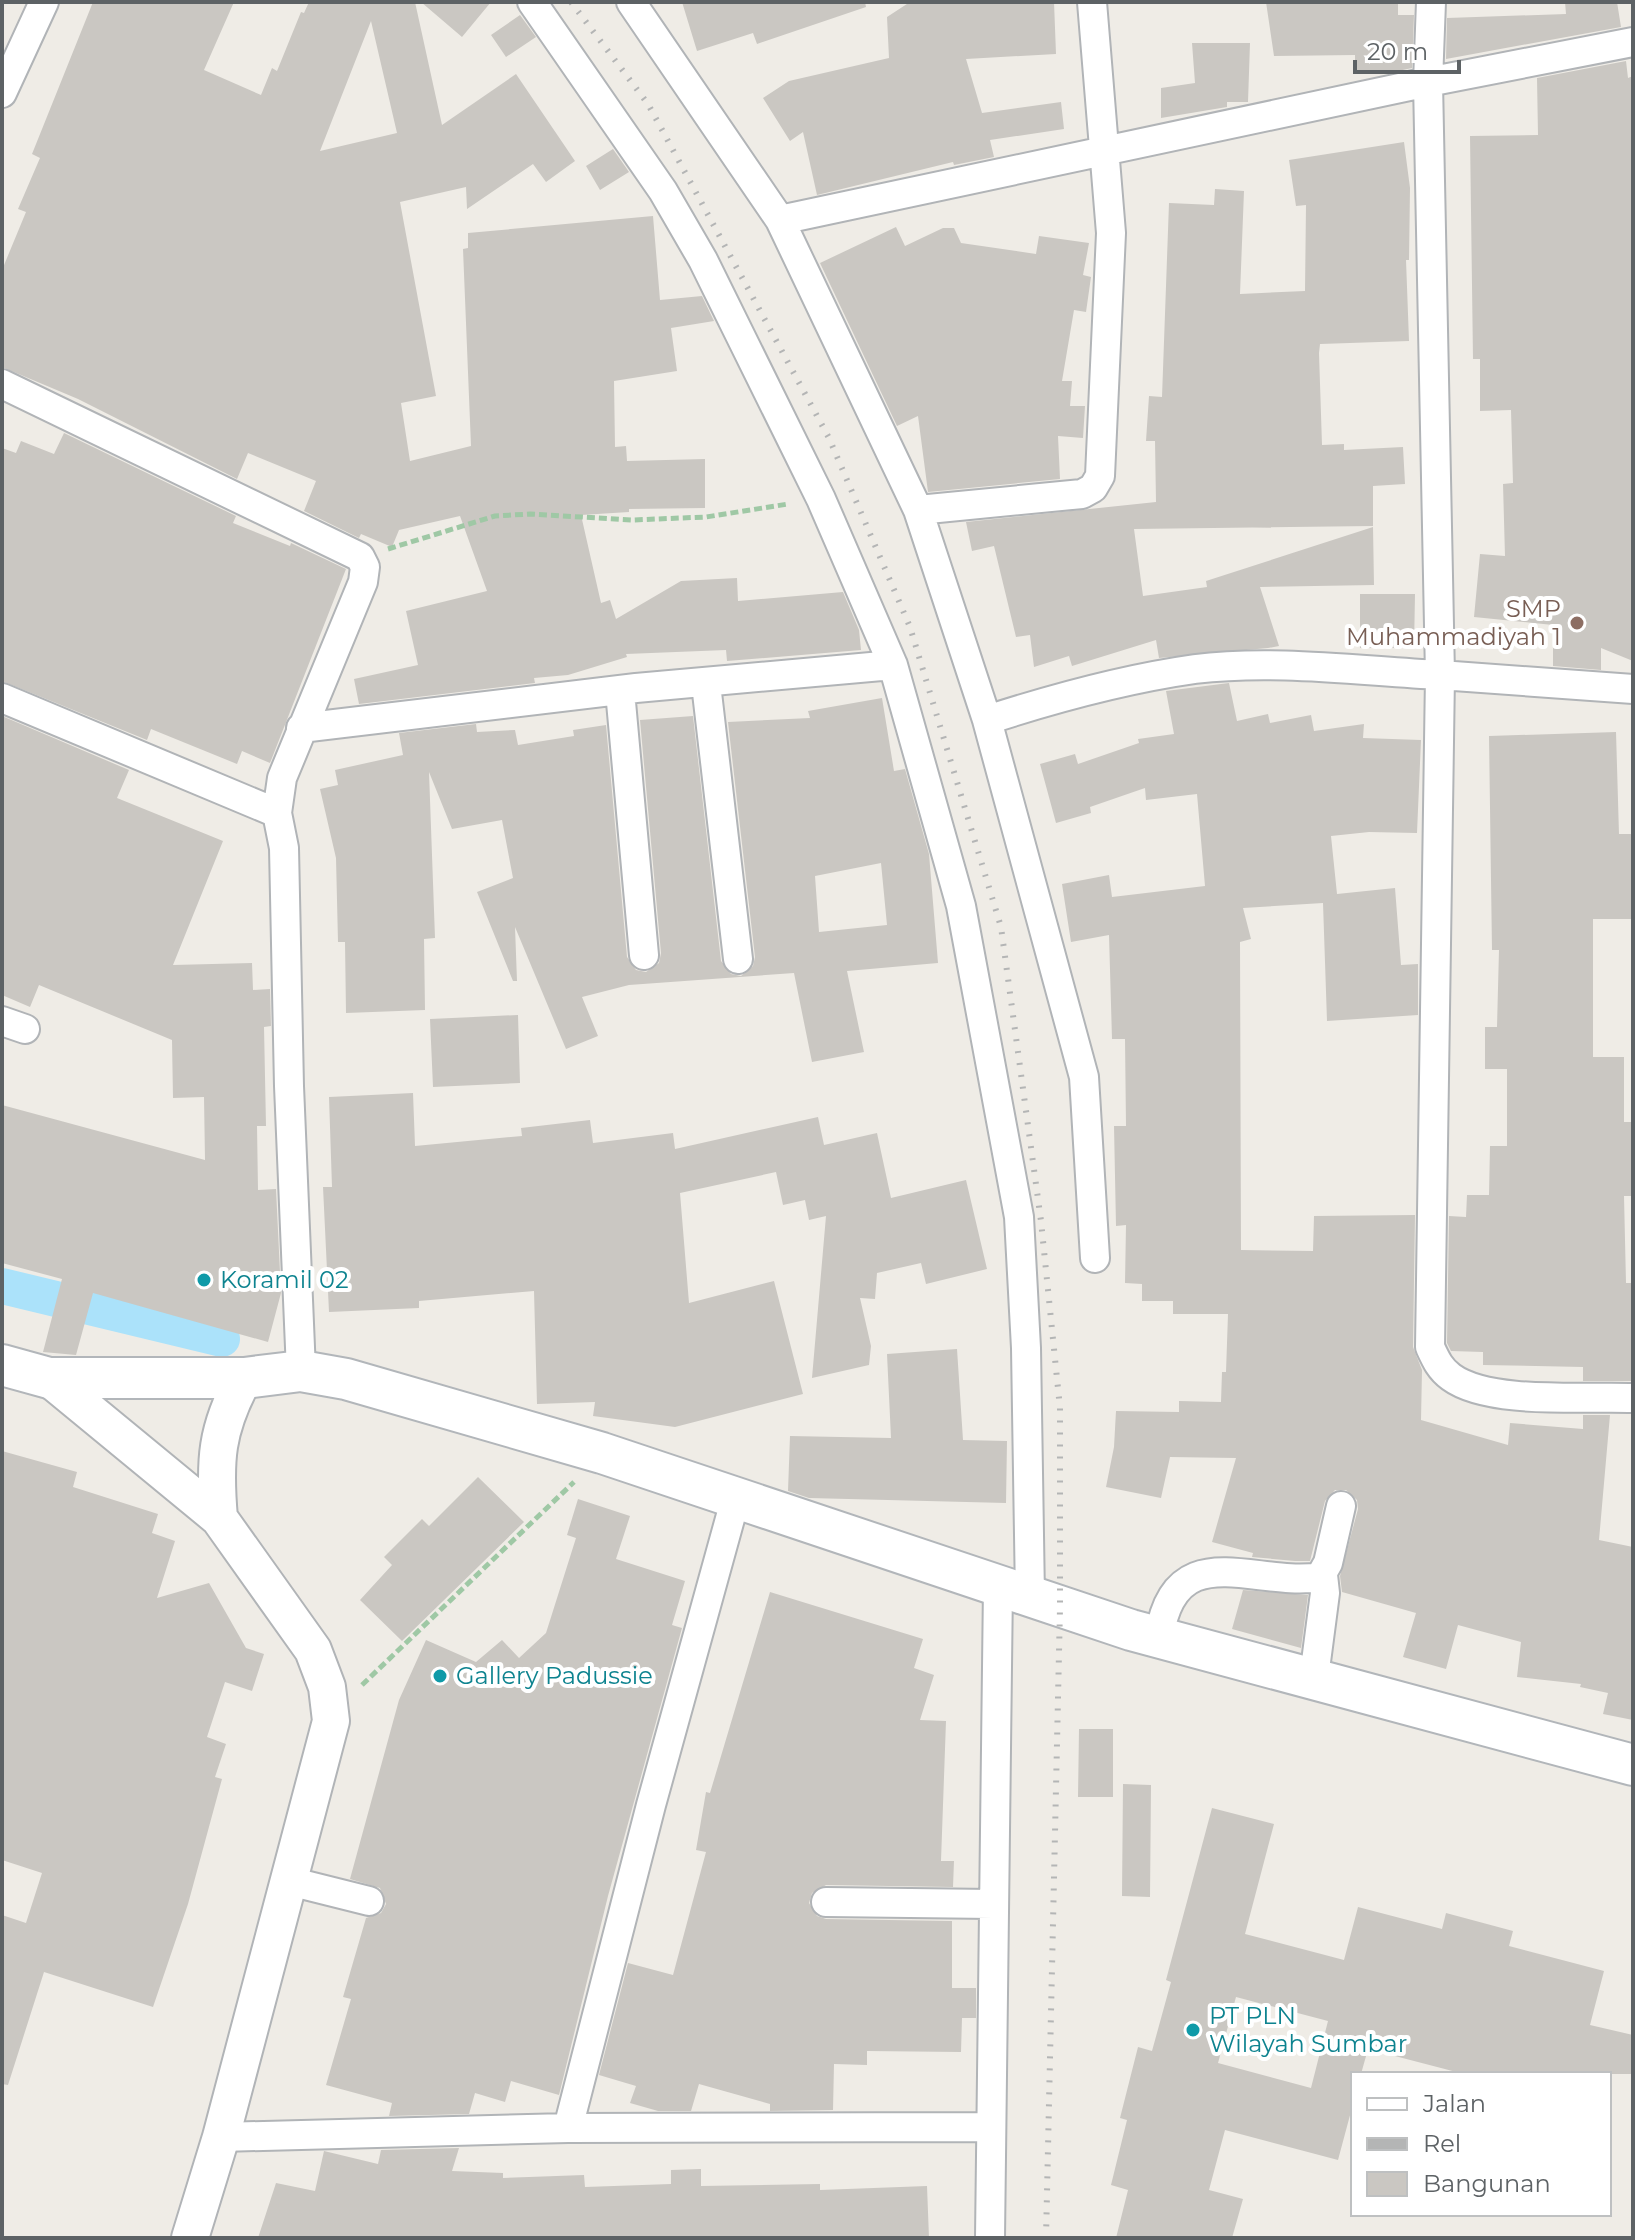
<svg xmlns="http://www.w3.org/2000/svg" width="1635" height="2240" viewBox="0 0 1635 2240" font-family="Montserrat,sans-serif">
<rect width="100%" height="100%" fill="#efece6"/>
<g fill="none" stroke-linecap="round" stroke-linejoin="round">
<!-- canal -->
<path stroke="#abe2fa" stroke-width="36" d="M2 1286 222 1339"/>
</g>
<!-- building -->
<path fill="#cac7c2" fill-rule="evenodd" d="M93 2H234L204 70 261 95 272 68 277 71 301 12 304 13 309 2H415L442 125 516 74 575 161 546 182 533 164 467 209 466 187 400 202 436 396 401 403 410 461 471 446 463 249 468 248V233L653 216 660 300 702 296 714 321 671 328 677 371 614 381 615 447 626 446 627 461 705 459V508L629 509V512L581 515 601 603 610 600 616 619 681 581 737 578 738 601 843 592 859 630 861 650 727 661 726 650 626 654 627 657 568 675 534 678 535 683 359 704 354 679 418 665 406 611 487 591 460 516 399 530 392 547 361 534 359 538 304 511 316 481 248 453 237 479 78 399 2 367V270L26 212 18 209 40 158 32 154ZM371 21 397 133 320 151Z
M421 2H491L462 37Z
M682 2H865L866 7 757 44 753 33 697 51Z
M910 2H1054L1056 54 966 59 982 113 1061 102 1064 129 990 140 994 157 954 165 953 162 817 195 803 132 790 141 763 98 789 81 889 58 887 17Z
M1266 2H1398V15H1414L1412 68 1389 73H1355V55L1274 56Z
M1565 2H1617L1621 27 1446 59 1447 18 1566 14Z
M520 15 536 37 506 57 491 35Z
M1192 43H1250L1248 102H1227V107L1161 118V88L1195 83Z
M1626 61 1628 78 1633 76V661L1601 648V670L1553 666V625L1474 617 1480 554 1505 556 1503 484 1513 483 1511 410 1480 411V359H1473L1470 136 1538 135 1537 78Z
M1404 142 1410 188 1409 260H1406L1409 341 1320 344 1319 353 1322 445 1344 444V450L1403 447 1405 484 1373 486V526L1134 529 1143 596 1207 587 1206 581 1373 527 1374 585 1260 587 1279 646 1268 648 1159 658 1156 640 1072 666 1069 656 1034 667 1030 635 1016 637 994 546 972 551 966 522 1156 502 1155 441H1146L1149 396 1162 397 1169 203 1214 205 1215 189 1244 191 1240 294 1305 291 1306 205 1296 206 1289 160Z
M613 149 629 172 600 190 586 166Z
M896 227 905 246 943 228H954L961 243 1036 254 1039 236 1089 243 1083 275 1091 277 1086 312 1074 310 1062 381H1072L1070 406H1085L1083 438 1058 436 1060 479 928 492 918 416 897 426 820 263Z
M64 433 236 516 233 523 290 546 291 543 346 569 270 763 242 751 237 764 151 729 147 740 2 681V448L16 453 21 441 54 454Z
M1360 594H1415L1414 648H1360Z
M1229 683 1237 721 1268 714 1270 723 1311 715 1314 731 1364 724 1363 738 1421 740 1417 833 1369 832 1331 836 1337 894 1395 888 1401 965 1418 964V1015L1327 1021 1323 903 1243 908 1251 939 1240 942 1241 1250 1313 1251 1314 1216 1415 1215 1413 1347 1422 1370 1421 1420 1508 1445 1510 1423 1583 1429V1415H1610L1599 1540 1633 1547V1720L1603 1714 1608 1693 1580 1687 1581 1684 1517 1677 1521 1642 1458 1625 1446 1669 1403 1657 1416 1613 1342 1592 1340 1576 1358 1509 1357 1500 1346 1490H1335L1325 1501 1310 1561H1295L1252 1557 1253 1553 1212 1542 1236 1458 1170 1457 1161 1498 1106 1487 1114 1447 1116 1411 1179 1412V1401L1221 1402 1222 1372H1226L1228 1314H1173V1301H1142V1284L1125 1283 1126 1225 1116 1226 1114 1126H1126L1125 1039H1112L1109 935 1071 942 1062 884 1109 875 1112 897 1205 886 1197 794 1146 800 1145 788 1090 807 1091 813 1056 823 1040 764 1075 754 1078 764 1139 743 1138 739 1174 734 1166 691Z
M882 698 894 771 905 769 929 854 938 963 847 971 864 1052 812 1062 794 973 629 985 582 997 598 1036 566 1049 515 927 517 981H513L477 892 513 878 502 820 452 829 429 772 435 938 424 939 425 1010 346 1013 345 942H338L336 858 320 789 338 785 335 770 403 755 399 733 476 724 477 732 515 730 518 745 574 736 573 730 606 725 627 957 636 970 646 972 659 963 661 953 640 720 693 716 721 961 731 974 741 976 753 966 755 957 728 722 810 718 808 711ZM881 863 887 925 819 932 815 876Z
M2 716 129 770 117 798 223 841 173 965 252 963 253 990 270 989 271 1026 264 1027 266 1126H257L258 1190 276 1189 281 1293 268 1342 93 1293 76 1355 43 1352 62 1279 2 1263V1105L205 1160 204 1097 173 1098 172 1040 39 985 30 1007 2 995Z
M1616 732 1619 834H1633V919H1593V1057H1624V1122H1631L1633 1157V1196H1624L1626 1283H1633V1381H1583V1367L1483 1365V1352L1451 1351 1447 1343 1449 1216 1466 1217 1467 1195H1489L1490 1146H1507V1069H1485V1027H1497L1499 950H1492L1489 736Z
M518 1015 520 1083 433 1087 430 1019Z
M413 1093 415 1146 522 1136 521 1128 590 1120 593 1143 673 1133 675 1149 818 1117 824 1145 877 1133 891 1198 966 1180 987 1269 926 1284 921 1263 877 1273 875 1299 860 1298 871 1346 869 1365 812 1378 826 1216 809 1220 805 1200 783 1205 776 1172 680 1193 689 1303 774 1281 803 1394 675 1427 593 1416 595 1402 537 1404 534 1291 419 1301V1308L329 1312 323 1187H332L329 1097Z
M957 1349 963 1440 1007 1441 1006 1503 809 1498 788 1491 790 1436 891 1438 887 1354Z
M2 1451 77 1472 73 1487 158 1514 152 1533 175 1541 157 1598 209 1583 246 1648 264 1654 252 1691 225 1682 207 1737 226 1744 215 1777 222 1779 188 1904 153 2007 44 1972 8 2085 2 2084V1915L26 1923 42 1873 2 1860Z
M478 1477 524 1522 402 1641 360 1600 392 1565 384 1557 422 1519 429 1526Z
M578 1499 630 1516 616 1559 685 1581 672 1625 682 1628 608 1896 559 2095 511 2081 505 2102 475 2093 469 2114 389 2116 392 2103 326 2085 351 1999 343 1997 366 1918 381 1913 386 1904 380 1888 350 1879 399 1700 426 1640 476 1662 502 1640 519 1658 546 1633 576 1538 567 1535Z
M1243 1590 1308 1595 1301 1648 1232 1629Z
M770 1592 923 1639 914 1668 934 1675 920 1720 946 1721 941 1861H954L953 1887 826 1885 812 1893 809 1903 817 1916 826 1919 952 1921V1988H976V2018H962L961 2052 867 2051V2065L834 2064 833 2110 770 2111V2104L699 2084 691 2111H658L630 2103 636 2086 599 2075 628 1963 673 1975 706 1852 696 1850 706 1792 710 1793Z
M1079 1729H1113V1797H1078Z
M1123 1784 1151 1785 1150 1897 1122 1896Z
M1212 1808 1274 1824 1245 1934 1344 1960 1358 1907 1442 1929 1446 1913 1513 1931 1509 1946 1604 1971 1590 2025 1633 2035V2074H1464L1368 2049 1361 2074H1353V2104L1338 2160 1225 2130 1209 2190 1243 2199 1232 2238H1116L1128 2190 1111 2185 1127 2120 1120 2118 1138 2047 1152 2051 1171 1982 1166 1980ZM1236 1997 1328 2021 1311 2088 1218 2063Z
M459 2148 452 2171 503 2173V2178L584 2175 585 2187 671 2184V2170L701 2169V2186L820 2184V2190L927 2186 929 2238H258L276 2183 315 2191 324 2151 378 2164 381 2150Z"/>
<g fill="none" stroke-linecap="round" stroke-linejoin="round">
<defs>
<path id="minor" d="M532 2 663 191 703 260 821 499 893 665 961 906 1019 1217 1026 1348 1030 1597
M631 2 780 220 918 510 987 720 1084 1077 1095 1258
M2 93 44 2
M780 220 1428 82 1633 42
M2 384 360 557 365 567 363 582 282 778 277 813 284 848 289 1086 301 1371
M918 510 1082 494 1093 488 1100 476 1111 233 1092 2
M706 684 738 959
M1633 689 1440 675 1430 1347C1436 1360 1440 1369 1451 1377 1489 1405 1586 1396 1633 1398
M620 691 644 955
M2 698 277 813
M987 720C1055 698 1124 679 1195 669 1275 659 1360 671 1440 675L1428 82 1431 2
M301 728 636 688 893 665
M2 1021 25 1029
M1159 1638C1174 1533 1255 1588 1320 1577L1328 1563 1341 1506
M1314 1677 1325 1593 1323 1575
M289 1881 369 1901
M826 1902 993 1904
M568 2128 651 1805 736 1497
M221 2137 568 2128 990 2127
M990 2238 998 1586"/>
<path id="tertiary" d="M49 1378 219 1518 313 1650 327 1687 331 1721 221 2137 190 2238
M219 1518C214 1461 216 1429 244 1378"/>
<path id="secondary" d="M2 1365 49 1378H244L301 1371 346 1379 602 1453 1131 1630 1633 1765"/>
</defs>
<!-- minor casing -->
<use href="#minor" stroke="#b1b4b7" stroke-width="32"/>
<!-- tertiary casing -->
<use href="#tertiary" stroke="#b1b4b7" stroke-width="40"/>
<!-- secondary casing -->
<use href="#secondary" stroke="#b2b6ba" stroke-width="44"/>
<!-- path -->
<path stroke="#9fc8a5" stroke-width="5" stroke-dasharray="8 4" stroke-linecap="butt" d="M388 549 495 516 530 514 632 520 706 517 788 504
M362 1685 574 1482"/>
<!-- minor -->
<use href="#minor" stroke="#fff" stroke-width="28"/>
<!-- tertiary -->
<use href="#tertiary" stroke="#fff" stroke-width="36"/>
<!-- secondary -->
<use href="#secondary" stroke="#fff" stroke-width="40"/>
<!-- rail -->
<path stroke="#b4b5b5" stroke-width="6" stroke-dasharray="2 10" stroke-linecap="butt" d="M571 2 648 104 829 438 910 627 1001 927 1041 1221 1060 1408V1608L1046 2238"/>
</g>
<!-- markers -->
<circle fill="#8d6e63" stroke="#fff" stroke-width="3" cx="1577" cy="623" r="8"/>
<g fill="#0f9aa8" stroke="#fff" stroke-width="3">
<circle cx="204" cy="1280" r="8"/>
<circle cx="440" cy="1676" r="8"/>
<circle cx="1193" cy="2030" r="8"/>
</g>
<g text-anchor="middle" stroke-width="8" stroke-linejoin="round" paint-order="stroke">
<!-- education labels -->
<g font-size="24" fill="#785e54" stroke="#fff" text-anchor="end">
<text x="1561" y="617">SMP<tspan x="1561" dy="28">Muhammadiyah 1</tspan></text>
</g>
<!-- culture labels -->
<g font-size="24" fill="#0d838f" stroke="#fff" text-anchor="start">
<text x="220" y="1288">Koramil 02</text>
<text x="456" y="1684">Gallery Padussie</text>
<text x="1209" y="2024">PT PLN<tspan x="1209" dy="28">Wilayah Sumbar</tspan></text>
</g>
</g>
<!-- border -->
<rect width="1635" height="2240" fill="none" stroke="#5d6265" stroke-width="8"/>
<!-- legend -->
<rect x="1351" y="2072" width="260" height="144" fill="#ffffff" stroke="#bec0c1" stroke-width="2"/>
<rect x="1367" y="2098" width="40" height="12" fill="#ffffff" stroke="#bec0c1" stroke-width="2"/>
<text x="1423" y="2112" font-size="24" fill="#5d6265">Jalan</text>
<rect x="1367" y="2138" width="40" height="12" fill="#b4b5b5" stroke="#bec0c1" stroke-width="2"/>
<text x="1423" y="2152" font-size="24" fill="#5d6265">Rel</text>
<rect x="1367" y="2172" width="40" height="24" fill="#cac7c2" stroke="#bec0c1" stroke-width="2"/>
<text x="1423" y="2192" font-size="24" fill="#5d6265">Bangunan</text>
<!-- scale -->
<path d="M1355 60v12h104v-12" fill="none" stroke="#5d6265" stroke-width="4"/>
<text x="1367" y="60" font-size="24" fill="#5d6265" stroke="#ffffff" stroke-width="6" paint-order="stroke">20 m</text>
</svg>
